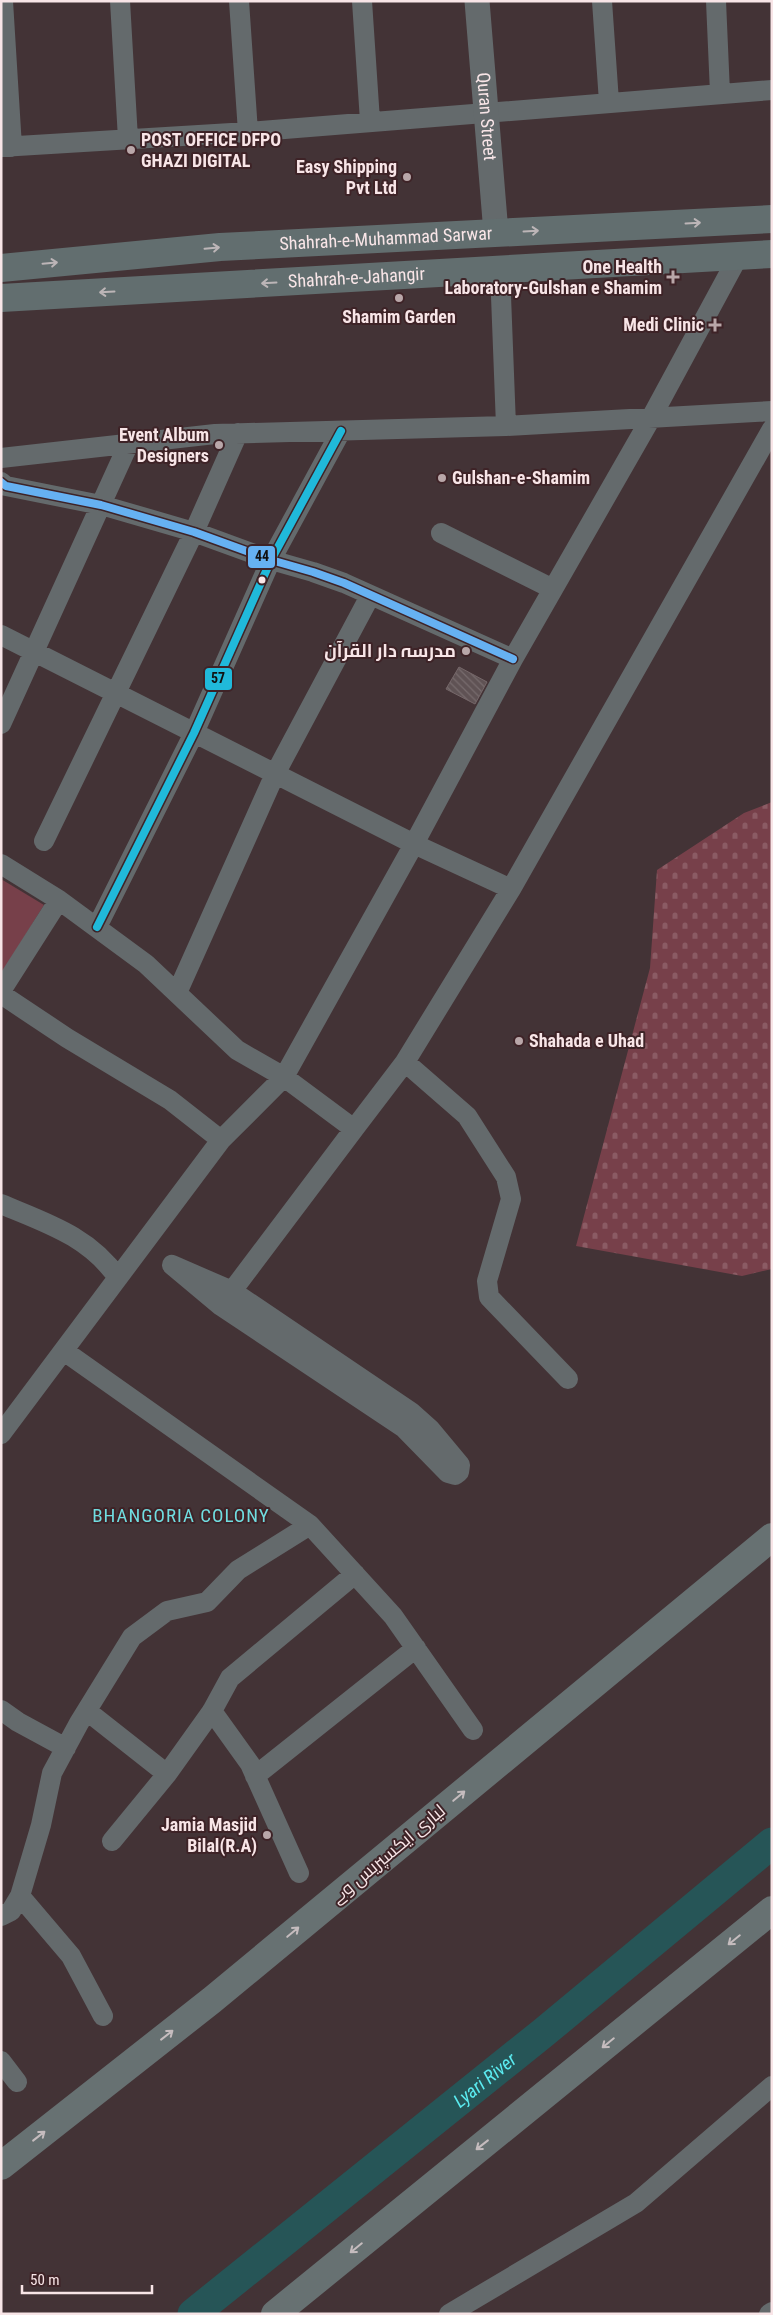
<svg xmlns="http://www.w3.org/2000/svg" width="773" height="2315" viewBox="0 0 773 2315" font-family="'Roboto Condensed',Cairo,sans-serif">
<defs>
<pattern id="cemetery-stones" width="16" height="16" patternUnits="userSpaceOnUse" patternTransform="scale(1.25)"><rect width="16" height="16" fill="#77404a"/><path d="M2 7V4a2 2 0 0 1 4 0v3zM10 15v-3a2 2 0 0 1 4 0v3z" fill="#8b5b64"/></pattern>
<pattern id="building-back-hatch" width="6" height="6" patternUnits="userSpaceOnUse" patternTransform="scale(1.25)"><rect width="6" height="6" fill="#5f5254"/><path d="M-1 5l2 2M0 0l6 6M5-1l2 2" fill="none" stroke="#776b6d"/></pattern>
</defs>
<rect width="100%" height="100%" fill="#433336"/>
<!-- cemetery -->
<path fill="url(#cemetery-stones)" d="M772 802V1269L742 1276 576 1246 650 968 657 870 744 813Z"/>
<!-- park -->
<path fill="#77404a" d="M1 879 44 905 1 974Z"/>
<g fill="none" stroke-linecap="round" stroke-linejoin="round">
<!-- river -->
<path stroke="#265557" stroke-width="31" id="s1" d="M193 2314 543 2033 772 1843"/>
</g>
<!-- building -->
<path fill="url(#building-back-hatch)" stroke="#756769" d="M459 667 487 682 475 704 446 689Z"/>
<g fill="none" stroke-linecap="round" stroke-linejoin="round">
<!-- minor -->
<path stroke="#646a6c" stroke-width="20" d="M3 1 12 147
M120 1 128 139
M239 1 248 132
M362 1 370 121
M602 1 609 102
M716 1 720 93
M1 147 248 132 772 90
M500 270 506 426
M1 458 215 434 506 426 772 411
M1 482 6 486 101 505 194 532 271 560 313 572 344 583 513 659
M441 533 553 589
M1 635 414 844 511 889
M1 724 129 443
M44 841 194 532 238 433
M1 864 59 900 146 964 237 1050 284 1077 354 1129 405 1062 511 889 772 429
M97 927 194 733 271 560 341 431
M1 991 59 900
M177 993 275 774 370 596
M1 994 67 1038 170 1100 221 1140
M405 1062 467 1116 506 1177 511 1199 487 1281 489 1297 568 1379
M1 1204C46 1223 89 1236 118 1278
M172 1265 232 1291 411 1412 430 1429 460 1465 459 1472 455 1475 448 1473 404 1428 221 1306Z
M232 1291 354 1129
M64 1351 310 1525 393 1616 473 1730
M1 1434 221 1140 284 1077 414 844 513 659 651 418 738 257
M1 1710 18 1722 66 1748
M87 1711 167 1774
M212 1711 250 1764 299 1873
M255 1776 416 1648
M112 1841 167 1774 212 1711 230 1678 355 1574
M20 1896 71 1956 103 2016
M1 1916 11 1911 20 1896 41 1825 52 1773 79 1723 132 1637 167 1611 207 1602 238 1570 310 1525
M1 2061 17 2082
M449 2314 636 2203 772 2086
M769 2314 772 2312"/>
<!-- tertiary -->
<path stroke="#646a6c" stroke-width="25" id="s2" d="M477 1 496 233"/>
<!-- secondary -->
<g stroke="#626e6f" stroke-width="28">
<path id="s3" d="M1 268 220 247 772 219"/>
<path id="s4" d="M1 298 772 254"/>
</g>
<!-- motorway -->
<path stroke="#677172" stroke-width="28" d="M1 2166 212 2000 772 1537
M275 2314 772 1910"/>
<defs>
<path id="bus-1" d="M1 482 6 486 101 505 194 532 271 560 313 572 344 583 513 659"/>
<path id="bus-2" d="M97 927 194 733 271 560 341 431"/>
</defs>
<!-- bus-1 casing -->
<use href="#bus-1" stroke="#3e2327" stroke-width="11"/>
<!-- bus-2 casing -->
<use href="#bus-2" stroke="#3e2327" stroke-width="11"/>
<!-- bus-1 -->
<use href="#bus-1" stroke="#66b1f2" stroke-width="8"/>
<!-- bus-2 -->
<use href="#bus-2" stroke="#20b9da" stroke-width="8"/>
</g>
<!-- one-way arrows -->
<defs><path id="oneway-shaft" d="M-6 0H5M1.5-3L5.5 0L1.5 3" fill="none" stroke-width="1.6" stroke-linecap="round" stroke-linejoin="round" transform="scale(1.25)"/></defs>
<g stroke="#bcb5b7">
<use href="#oneway-shaft" transform="translate(693 223) rotate(-3)"/>
<use href="#oneway-shaft" transform="translate(531 231) rotate(-3)"/>
<use href="#oneway-shaft" transform="translate(212 248) rotate(-5)"/>
<use href="#oneway-shaft" transform="translate(50 263) rotate(-5)"/>
<use href="#oneway-shaft" transform="translate(269 283) rotate(177)"/>
<use href="#oneway-shaft" transform="translate(107 292) rotate(177)"/>
</g>
<g stroke="#c5bcbe">
<use href="#oneway-shaft" transform="translate(459 1796) rotate(-40)"/>
<use href="#oneway-shaft" transform="translate(293 1932) rotate(-40)"/>
<use href="#oneway-shaft" transform="translate(734 1940) rotate(141)"/>
<use href="#oneway-shaft" transform="translate(167 2035) rotate(-38)"/>
<use href="#oneway-shaft" transform="translate(608 2043) rotate(141)"/>
<use href="#oneway-shaft" transform="translate(39 2136) rotate(-38)"/>
<use href="#oneway-shaft" transform="translate(482 2145) rotate(142)"/>
<use href="#oneway-shaft" transform="translate(356 2248) rotate(141)"/>
</g>
<!-- markers -->
<g fill="#b9a7a9" stroke="#3e2327" stroke-width="2">
<circle cx="131" cy="150" r="5"/>
<circle cx="407" cy="177" r="5"/>
<path d="M670.5 269.5h5v5h5v5h-5v5h-5v-5h-5v-5h5z"/>
<circle cx="399" cy="298" r="5"/>
<path d="M712.5 317.5h5v5h5v5h-5v5h-5v-5h-5v-5h5z"/>
<circle cx="219" cy="445" r="5"/>
<circle cx="442" cy="478" r="5"/>
<circle cx="466" cy="651" r="5"/>
<circle cx="519" cy="1041" r="5"/>
<circle cx="267" cy="1835" r="5"/>
</g>
<circle fill="#f8e5e7" stroke="#3e2327" stroke-width="2" cx="262" cy="580" r="4.5"/>
<g text-anchor="middle" stroke-width="4" stroke-linejoin="round" paint-order="stroke">
<!-- street labels -->
<g font-size="18" fill="#f8e5e7" stroke="#3e2327">
<text dy="6" stroke="none"><textPath href="#s2" startOffset="116">Quran Street</textPath></text>
<text dy="6" stroke="none"><textPath href="#s3" startOffset="386">Shahrah-e-Muhammad Sarwar</textPath></text>
<text dy="6" stroke="none"><textPath href="#s4" startOffset="356">Shahrah-e-Jahangir</textPath></text>
<text transform="translate(388 1854) rotate(-40)" y="6">لیاری ایکسپریس وے</text>
</g>
<!-- poi labels -->
<g font-size="18" font-weight="bold" fill="#f8e5e7" stroke="#3e2327" text-anchor="end">
<text x="141" y="146" text-anchor="start">POST OFFICE DFPO<tspan x="141" dy="21">GHAZI DIGITAL</tspan></text>
<text x="397" y="173">Easy Shipping<tspan x="397" dy="21">Pvt Ltd</tspan></text>
<text x="662" y="273">One Health<tspan x="662" dy="21">Laboratory-Gulshan e Shamim</tspan></text>
<text x="399" y="323" text-anchor="middle">Shamim Garden</text>
<text x="704" y="331">Medi Clinic</text>
<text x="209" y="441">Event Album<tspan x="209" dy="21">Designers</tspan></text>
<text x="452" y="484" text-anchor="start">Gulshan-e-Shamim</text>
<text x="456" y="657">مدرسہ دار القرآن</text>
<text x="529" y="1047" text-anchor="start">Shahada e Uhad</text>
<text x="257" y="1831">Jamia Masjid<tspan x="257" dy="21">Bilal(R.A)</tspan></text>
</g>
<!-- neighbourhood labels -->
<g font-size="19" letter-spacing="1" fill="#70dde0" stroke="#3e2327">
<text x="181" y="1522">BHANGORIA COLONY</text>
</g>
<!-- water labels -->
<g font-size="19" font-style="italic" fill="#5bebf0" stroke="#3e2327">
<text dy="7" stroke="none"><textPath href="#s1" startOffset="374">Lyari River</textPath></text>
</g>
</g>
<g stroke="#3e2327" stroke-width="2">
<rect x="247" y="545" width="29" height="24" rx="5" fill="#66b1f2"/>
<rect x="204" y="667" width="29" height="24" rx="5" fill="#20b9da"/>
</g>
<g font-size="14" text-anchor="middle" font-weight="bold" fill="#111">
<text x="262" y="561">44</text>
<text x="218" y="683">57</text>
</g>
<!-- border -->
<rect width="773" height="2315" fill="none" stroke="#f8e5e7" stroke-width="5"/>
<!-- scale -->
<path d="M22 2285v8h130v-8" fill="none" stroke="#f8e5e7" stroke-width="2.5"/>
<text x="30" y="2285" font-size="15" fill="#f8e5e7" stroke="#3e2327" stroke-width="4" paint-order="stroke">50 m</text>
</svg>
